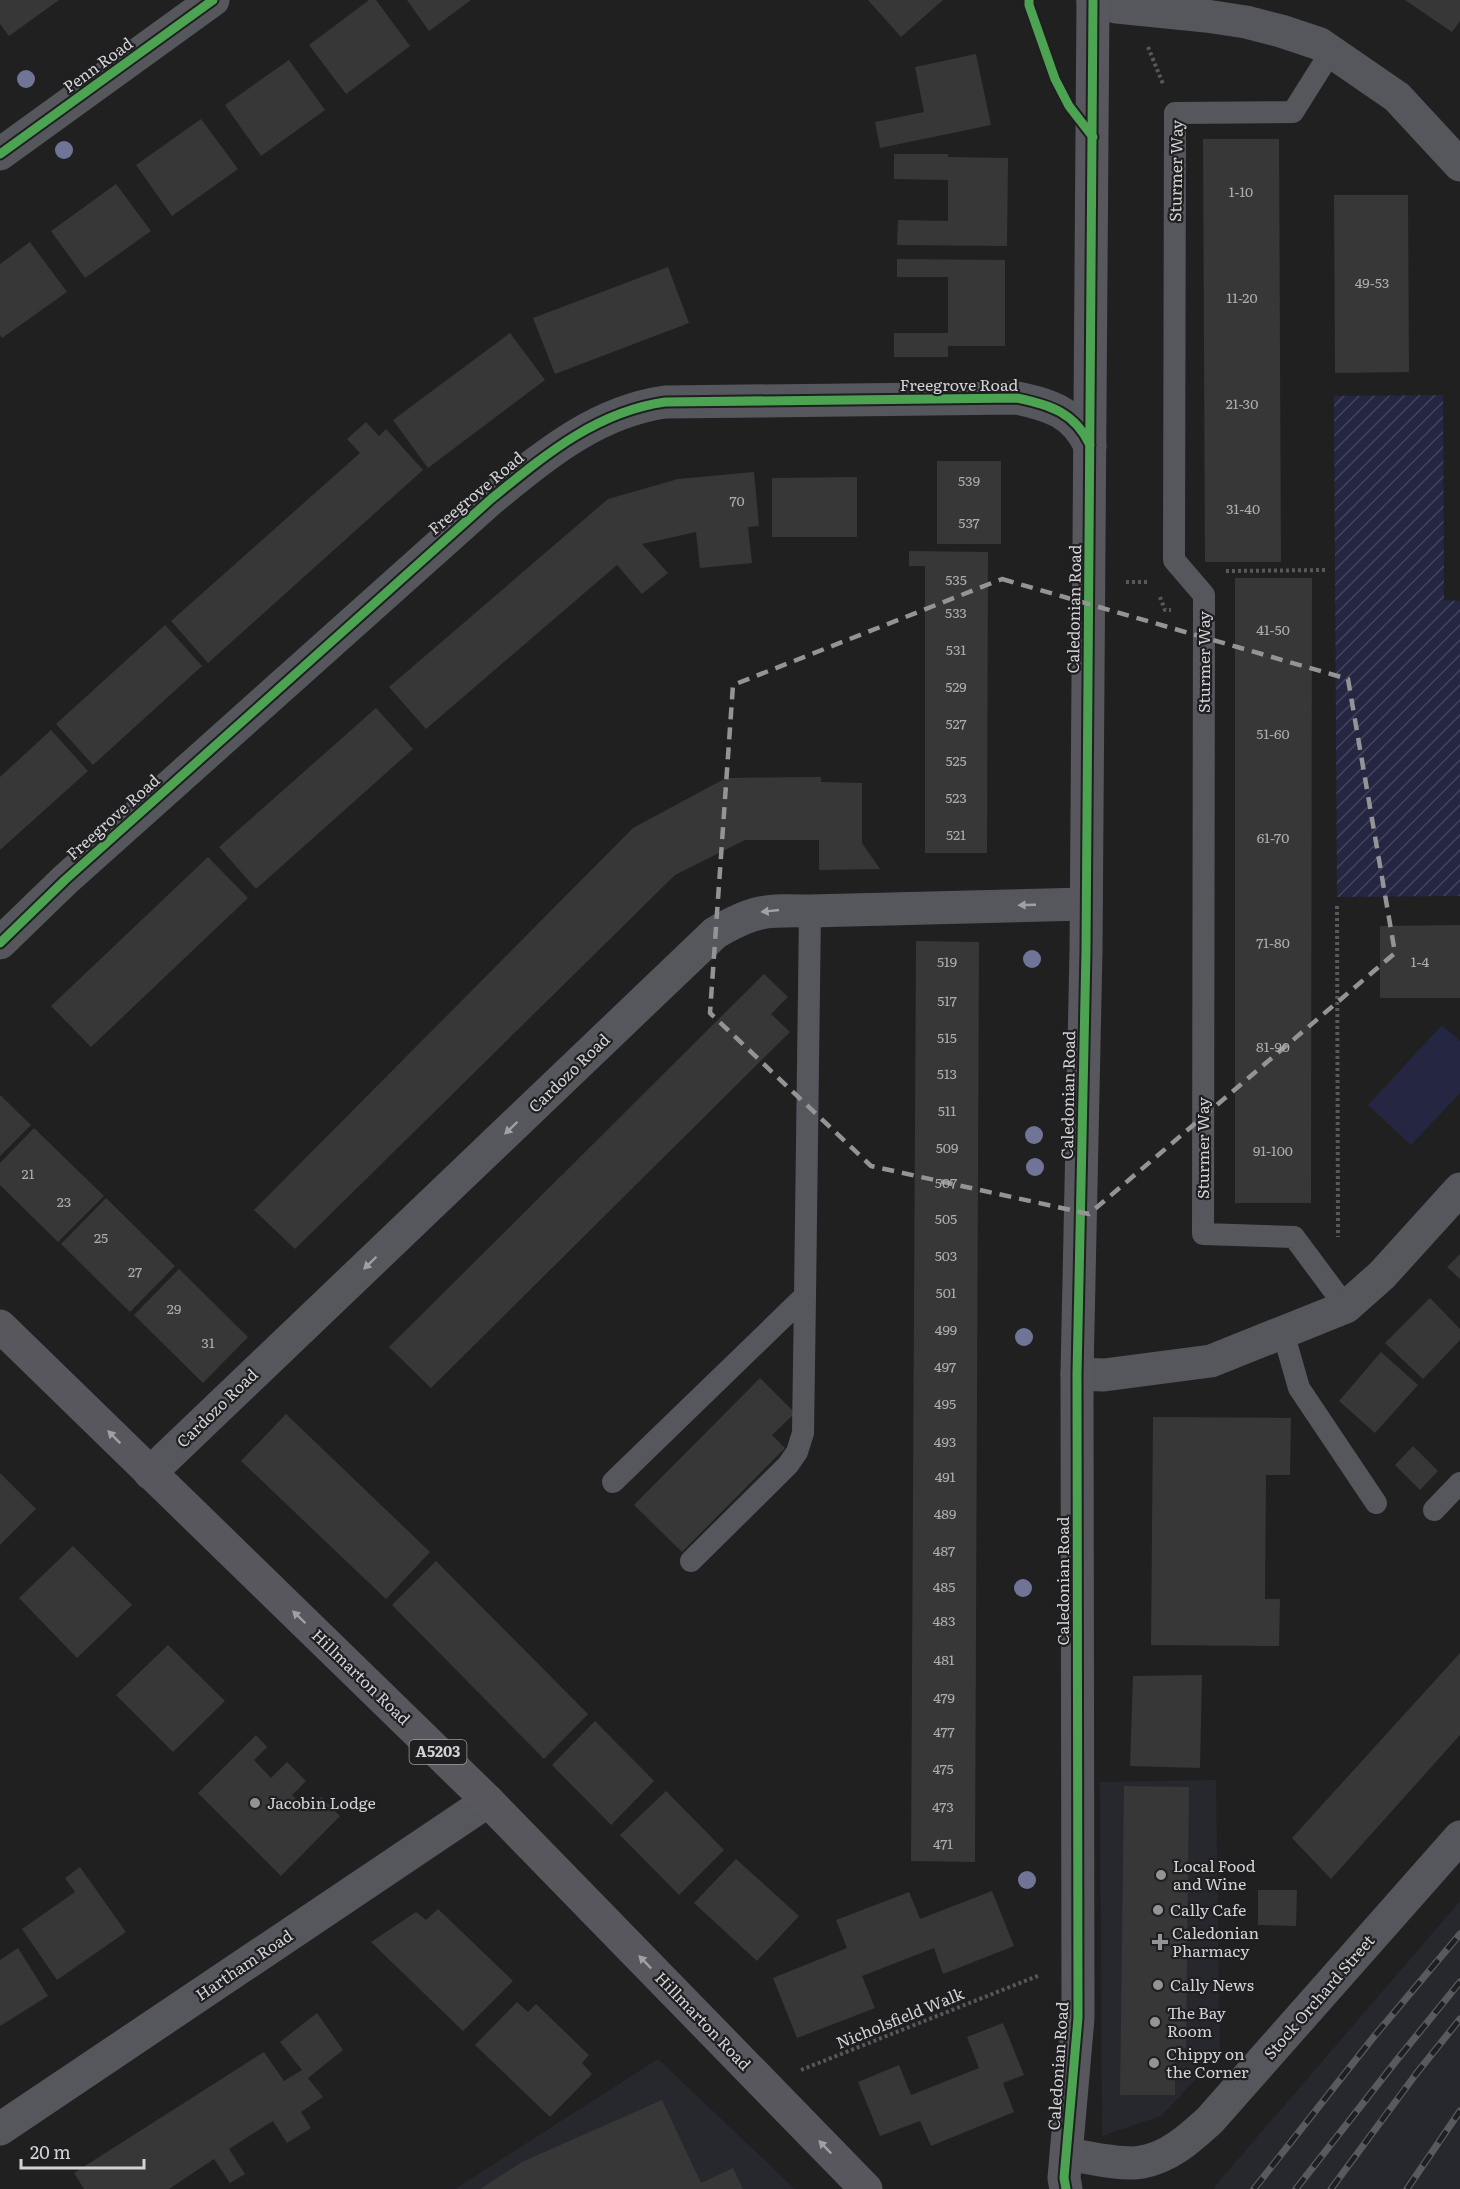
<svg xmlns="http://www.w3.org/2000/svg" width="1460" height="2189" viewBox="0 0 1460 2189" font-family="Literata,serif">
<defs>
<pattern id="garden-furrows" width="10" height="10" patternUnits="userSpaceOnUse" patternTransform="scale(1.5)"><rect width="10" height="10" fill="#242642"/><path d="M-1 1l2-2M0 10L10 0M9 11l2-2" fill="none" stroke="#43455c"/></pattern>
</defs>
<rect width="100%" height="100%" fill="#202021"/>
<!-- built -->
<path fill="#27282e" d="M1216 1780 1220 2054 1161 2116 1102 2136 1100 1782Z
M1460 1901V2189H1213L1222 2178Z
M658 2059 795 2189H455Z"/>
<!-- garden -->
<path fill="url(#garden-furrows)" d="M1443 395 1444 600 1460 601V896L1337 897 1334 396Z"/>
<!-- pitch -->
<path fill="#242642" d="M1442 1025 1460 1041V1093L1411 1145 1368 1105Z"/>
<!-- building -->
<path fill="#373738" d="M0 0H59L9 36 0 24Z
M369 0H376L410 46 346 94 309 45Z
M407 0H471L429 31Z
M868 0H943L901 37Z
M1405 0H1460V21L1452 32Z
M976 54 991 125 880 148 875 122 924 112 915 67Z
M289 60 325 110 261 156 225 105Z
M201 119 238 169 172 216 136 165Z
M1203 139H1279L1281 562H1205Z
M894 154H948V157L1008 158 1007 246 897 245 898 220 948 221V180L894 179Z
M116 184 151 231 85 278 51 231Z
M1334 195H1408L1409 372 1335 373Z
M30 242 67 292 2 338 0 335V264Z
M897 259 1005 260V346H948V357H894V333H948V277H897Z
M668 267 689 323 555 374 533 318Z
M510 333 545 380 428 468 393 420Z
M366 422 379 436 386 429 423 470 208 663 171 621 360 453 347 439Z
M937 461H1001V544H937Z
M754 472 759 526 748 527 752 563 700 568 696 532 642 544 668 573 642 594 617 565 426 729 389 687 608 499 678 479Z
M857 477V537H772V478Z
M909 551 988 552 987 853H925V566H909Z
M1235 578H1312L1311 1203H1235Z
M165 625 202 666 93 765 56 724Z
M376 708 413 749 256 889 219 847Z
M51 730 88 771 0 850V777Z
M821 777V782L862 783V843L880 869 819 870V840H745L675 875 295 1249 254 1210 633 828 726 778Z
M208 857 248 898 91 1047 51 1006Z
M1460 925V998H1380V926Z
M916 941 979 942 975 1862 911 1861Z
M764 974 788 997 771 1014 790 1032 431 1388 389 1347Z
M0 1095 31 1125 0 1156Z
M34 1128 104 1196 58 1242 0 1185V1163Z
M106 1198 175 1266 130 1312 61 1244Z
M1460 1254V1279L1447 1267Z
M179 1269 248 1337 203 1383 134 1315Z
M1430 1298 1460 1329V1340L1423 1379 1385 1343Z
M1381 1352 1418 1385 1375 1433 1339 1401Z
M760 1378 795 1413 772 1435 785 1448 682 1552 634 1505Z
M286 1414 430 1552 386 1599 241 1461Z
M1153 1417 1291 1418 1290 1475H1266L1265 1599H1280L1279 1646 1151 1645Z
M1413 1446 1438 1471 1420 1490 1395 1465Z
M0 1473 36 1509 0 1545Z
M73 1546 132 1605 77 1658 19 1598Z
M436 1561 588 1714 544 1759 392 1605Z
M168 1645 225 1701 173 1752 116 1695Z
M1460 1653V1735L1331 1879 1292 1838Z
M1202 1675 1200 1768 1130 1766 1133 1676Z
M595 1721 654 1781 611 1825 552 1765Z
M256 1735 267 1747 254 1760 271 1778 287 1762 306 1781 292 1795 308 1810 321 1797 340 1816 281 1876 198 1793Z
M1124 1786 1189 1787 1186 2048H1175V2095H1120Z
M666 1791 724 1850 679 1895 620 1835Z
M736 1859 799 1916 757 1961 694 1903Z
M80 1867 126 1932 57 1980 22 1929 75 1892 65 1878Z
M1258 1890H1297L1296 1926 1258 1925Z
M992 1891 1014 1946 943 1974 934 1948 862 1976 875 2008 797 2038 773 1978 847 1948 836 1920 909 1892 920 1919Z
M438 1909 513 1981 463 2031 371 1942 416 1912 426 1920Z
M18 1948 48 1996 0 2026V1960Z
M517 2002 528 2012 536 2004 589 2055 582 2063 592 2074 550 2117 475 2045Z
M317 2013 343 2050 308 2078 323 2097 301 2112 311 2128 287 2143 273 2121 229 2149 245 2174 230 2183 214 2159 169 2189H84L74 2173 264 2052 284 2081 302 2070 280 2042Z
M1003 2023 1024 2075 1003 2083 1014 2112 931 2146 920 2121 880 2136 858 2082 899 2065 911 2095 979 2068 967 2037Z
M662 2100 701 2183 733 2168 743 2189H480L522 2162Z"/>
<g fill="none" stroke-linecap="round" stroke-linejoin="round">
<!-- path -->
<path stroke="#57585c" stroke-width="4" stroke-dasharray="3 3" stroke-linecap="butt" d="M1148 47 1163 84
M1226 571 1327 570
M1126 582H1149
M1160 597 1165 610H1171
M1337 906 1338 1237
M801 2070 1040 1975"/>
<!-- lane -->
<path stroke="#56575d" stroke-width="22" d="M1332 50 1293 112 1175 113 1174 560 1204 595 1203 1234 1294 1237 1346 1307
M1283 1332 1299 1388 1376 1503
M613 1482 805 1296 810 911
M1434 1510 1460 1483
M691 1561 788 1465 797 1452 803 1433 805 1296"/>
<!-- street -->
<path stroke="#56575d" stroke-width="33" d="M1093 2 1117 7 1206 16 1246 22 1281 31 1320 44 1397 97 1460 165
M0 154 213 0
M0 943 65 880 491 499C544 456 595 412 665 402L1017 398C1051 405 1075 413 1090 446
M1077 1374 1104 1375 1211 1361 1346 1307 1382 1275 1460 1189
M150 1473 715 933C754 910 765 910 810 911L1086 904
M0 2129 488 1801
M1067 2154C1088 2157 1122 2166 1142 2162 1170 2157 1190 2138 1210 2120L1460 1837"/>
<!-- primary -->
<path stroke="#57575d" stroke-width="33" d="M0 1326 488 1801 866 2189
M1066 2189 1064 2178 1078 2018 1077 1374 1086 951 1093 0"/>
<defs>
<path id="rail" d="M1254 2189 1372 2039 1460 1934
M1296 2189 1396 2061 1460 1982
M1331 2189 1416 2074 1460 2019
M1407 2189 1460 2111"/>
</defs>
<!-- rail casing -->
<use href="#rail" stroke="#595a5d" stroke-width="7"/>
<!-- rail -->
<use href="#rail" stroke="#1f1f22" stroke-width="4.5" stroke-dasharray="14" stroke-linecap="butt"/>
<defs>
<path id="cycleway" d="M1029 0V5L1055 79 1069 106 1093 137
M0 154 213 0
M0 943 65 880 491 499C544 456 595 412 665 402L1017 398C1051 405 1075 413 1090 445
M1066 2189 1064 2178 1078 2018 1077 1374 1086 951 1093 0"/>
</defs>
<!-- cycleway casing -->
<use href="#cycleway" stroke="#1f1f22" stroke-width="13"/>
<!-- cycleway -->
<use href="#cycleway" stroke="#4ca352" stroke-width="9"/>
</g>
<!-- trees -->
<g fill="#707597">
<circle cx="26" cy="79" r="9"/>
<circle cx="64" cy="150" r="9"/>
<circle cx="1032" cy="959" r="9"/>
<circle cx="1034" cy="1135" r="9"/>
<circle cx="1035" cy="1167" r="9"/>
<circle cx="1024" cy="1337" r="9"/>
<circle cx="1023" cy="1588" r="9"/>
<circle cx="1027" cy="1880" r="9"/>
</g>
<!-- one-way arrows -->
<defs><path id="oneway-solid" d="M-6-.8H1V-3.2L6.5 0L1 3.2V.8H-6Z" transform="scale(1.5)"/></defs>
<g fill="#a1a1a5">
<use href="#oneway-solid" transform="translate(1027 905) rotate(178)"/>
<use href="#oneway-solid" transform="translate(770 911) rotate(174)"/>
<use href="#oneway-solid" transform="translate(511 1128) rotate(136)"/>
<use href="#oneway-solid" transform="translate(370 1263) rotate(136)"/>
<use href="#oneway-solid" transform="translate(114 1437) rotate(-135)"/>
<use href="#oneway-solid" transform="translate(299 1617) rotate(-136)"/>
<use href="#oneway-solid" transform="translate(645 1962) rotate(-134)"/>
<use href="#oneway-solid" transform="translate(825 2147) rotate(-134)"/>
</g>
<!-- marked area -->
<path fill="none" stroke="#949496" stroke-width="4.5" stroke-dasharray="12 8" stroke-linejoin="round" d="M1002 579 1348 679 1395 953 1089 1214 871 1166 710 1013 733 685Z"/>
<!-- markers -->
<g fill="#949496" stroke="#1f1f22" stroke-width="2">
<circle cx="255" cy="1803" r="6"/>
<circle cx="1161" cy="1875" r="6"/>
<circle cx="1158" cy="1910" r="6"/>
<path d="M1157 1933h6v6h6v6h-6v6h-6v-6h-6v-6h6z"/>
<circle cx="1158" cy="1985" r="6"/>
<circle cx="1155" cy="2022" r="6"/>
<circle cx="1154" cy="2063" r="6"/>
</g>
<g text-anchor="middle" stroke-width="4.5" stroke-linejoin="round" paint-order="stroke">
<!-- number labels -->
<g font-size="14" fill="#acacae">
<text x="1241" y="197">1-10</text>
<text x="1372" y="288">49-53</text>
<text x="1242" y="303">11-20</text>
<text x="1242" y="409">21-30</text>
<text x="969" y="486">539</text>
<text x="737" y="506">70</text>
<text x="1243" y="514">31-40</text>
<text x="969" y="528">537</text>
<text x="956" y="585">535</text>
<text x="956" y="618">533</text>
<text x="1273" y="635">41-50</text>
<text x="956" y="655">531</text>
<text x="956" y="692">529</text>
<text x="956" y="729">527</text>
<text x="1273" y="739">51-60</text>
<text x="956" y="766">525</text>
<text x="956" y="803">523</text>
<text x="956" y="840">521</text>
<text x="1273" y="843">61-70</text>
<text x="1273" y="948">71-80</text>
<text x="947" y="967">519</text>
<text x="1420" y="967">1-4</text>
<text x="947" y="1006">517</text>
<text x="947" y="1043">515</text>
<text x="1273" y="1052">81-90</text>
<text x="947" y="1079">513</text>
<text x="947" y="1116">511</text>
<text x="947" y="1153">509</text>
<text x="1273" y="1156">91-100</text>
<text x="28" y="1179">21</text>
<text x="946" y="1188">507</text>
<text x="64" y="1207">23</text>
<text x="946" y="1224">505</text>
<text x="101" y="1243">25</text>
<text x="946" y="1261">503</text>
<text x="135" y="1277">27</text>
<text x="946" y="1298">501</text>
<text x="174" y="1314">29</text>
<text x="946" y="1335">499</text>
<text x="208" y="1348">31</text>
<text x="945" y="1372">497</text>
<text x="945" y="1409">495</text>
<text x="945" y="1447">493</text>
<text x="945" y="1482">491</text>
<text x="945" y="1519">489</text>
<text x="944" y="1556">487</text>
<text x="944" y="1592">485</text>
<text x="944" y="1626">483</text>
<text x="944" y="1665">481</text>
<text x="944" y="1703">479</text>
<text x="944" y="1737">477</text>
<text x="943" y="1774">475</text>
<text x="943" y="1812">473</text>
<text x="943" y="1849">471</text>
</g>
<!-- shield labels -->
<rect fill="#1f1f22" stroke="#9d9d9f" stroke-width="1.5" x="409.5" y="1740" width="57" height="24" rx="4.5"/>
<g font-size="15" font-weight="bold" fill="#d3d3d5">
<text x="438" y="1757">A5203</text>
</g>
<!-- street labels -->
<g font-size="16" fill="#d3d3d5" stroke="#1f1f22">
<text transform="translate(98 65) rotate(-36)" y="6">Penn Road</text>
<text transform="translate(1176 171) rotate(-89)" y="6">Sturmer Way</text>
<text x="959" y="391">Freegrove Road</text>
<text transform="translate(476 493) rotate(-40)" y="6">Freegrove Road</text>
<text transform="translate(1074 609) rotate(-89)" y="6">Caledonian Road</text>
<text transform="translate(1204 662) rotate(-90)" y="6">Sturmer Way</text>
<text transform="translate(113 817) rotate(-42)" y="6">Freegrove Road</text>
<text transform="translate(569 1073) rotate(-44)" y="6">Cardozo Road</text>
<text transform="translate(1068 1095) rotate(-89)" y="6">Caledonian Road</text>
<text transform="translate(1203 1148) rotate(-90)" y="6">Sturmer Way</text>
<text transform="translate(217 1408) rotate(-44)" y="6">Cardozo Road</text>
<text transform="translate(1063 1581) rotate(-90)" y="6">Caledonian Road</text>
<text transform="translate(361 1677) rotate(44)" y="6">Hillmarton Road</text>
<text transform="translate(244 1965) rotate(-34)" y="6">Hartham Road</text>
<text transform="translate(1319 1997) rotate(-49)" y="6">Stock Orchard Street</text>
<text transform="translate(900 2018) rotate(-22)" y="6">Nicholsfield Walk</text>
<text transform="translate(703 2021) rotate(46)" y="6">Hillmarton Road</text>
<text transform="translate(1058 2066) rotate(-86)" y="6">Caledonian Road</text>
</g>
<!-- poi labels -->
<g font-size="16" fill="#d3d3d5" stroke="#1f1f22" text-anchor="start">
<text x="267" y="1809">Jacobin Lodge</text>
<text x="1173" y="1872">Local Food<tspan x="1173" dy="18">and Wine</tspan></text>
<text x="1170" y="1916">Cally Cafe</text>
<text x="1172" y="1939">Caledonian<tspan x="1172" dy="18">Pharmacy</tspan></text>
<text x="1170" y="1991">Cally News</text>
<text x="1167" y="2019">The Bay<tspan x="1167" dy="18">Room</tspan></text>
<text x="1166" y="2060">Chippy on<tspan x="1166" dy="18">the Corner</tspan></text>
</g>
</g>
<!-- scale -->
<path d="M21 2159v9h123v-9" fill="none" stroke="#d3d3d5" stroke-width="3"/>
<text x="30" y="2159" font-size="18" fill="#d3d3d5" stroke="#1f1f22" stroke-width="4.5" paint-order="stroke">20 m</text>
</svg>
